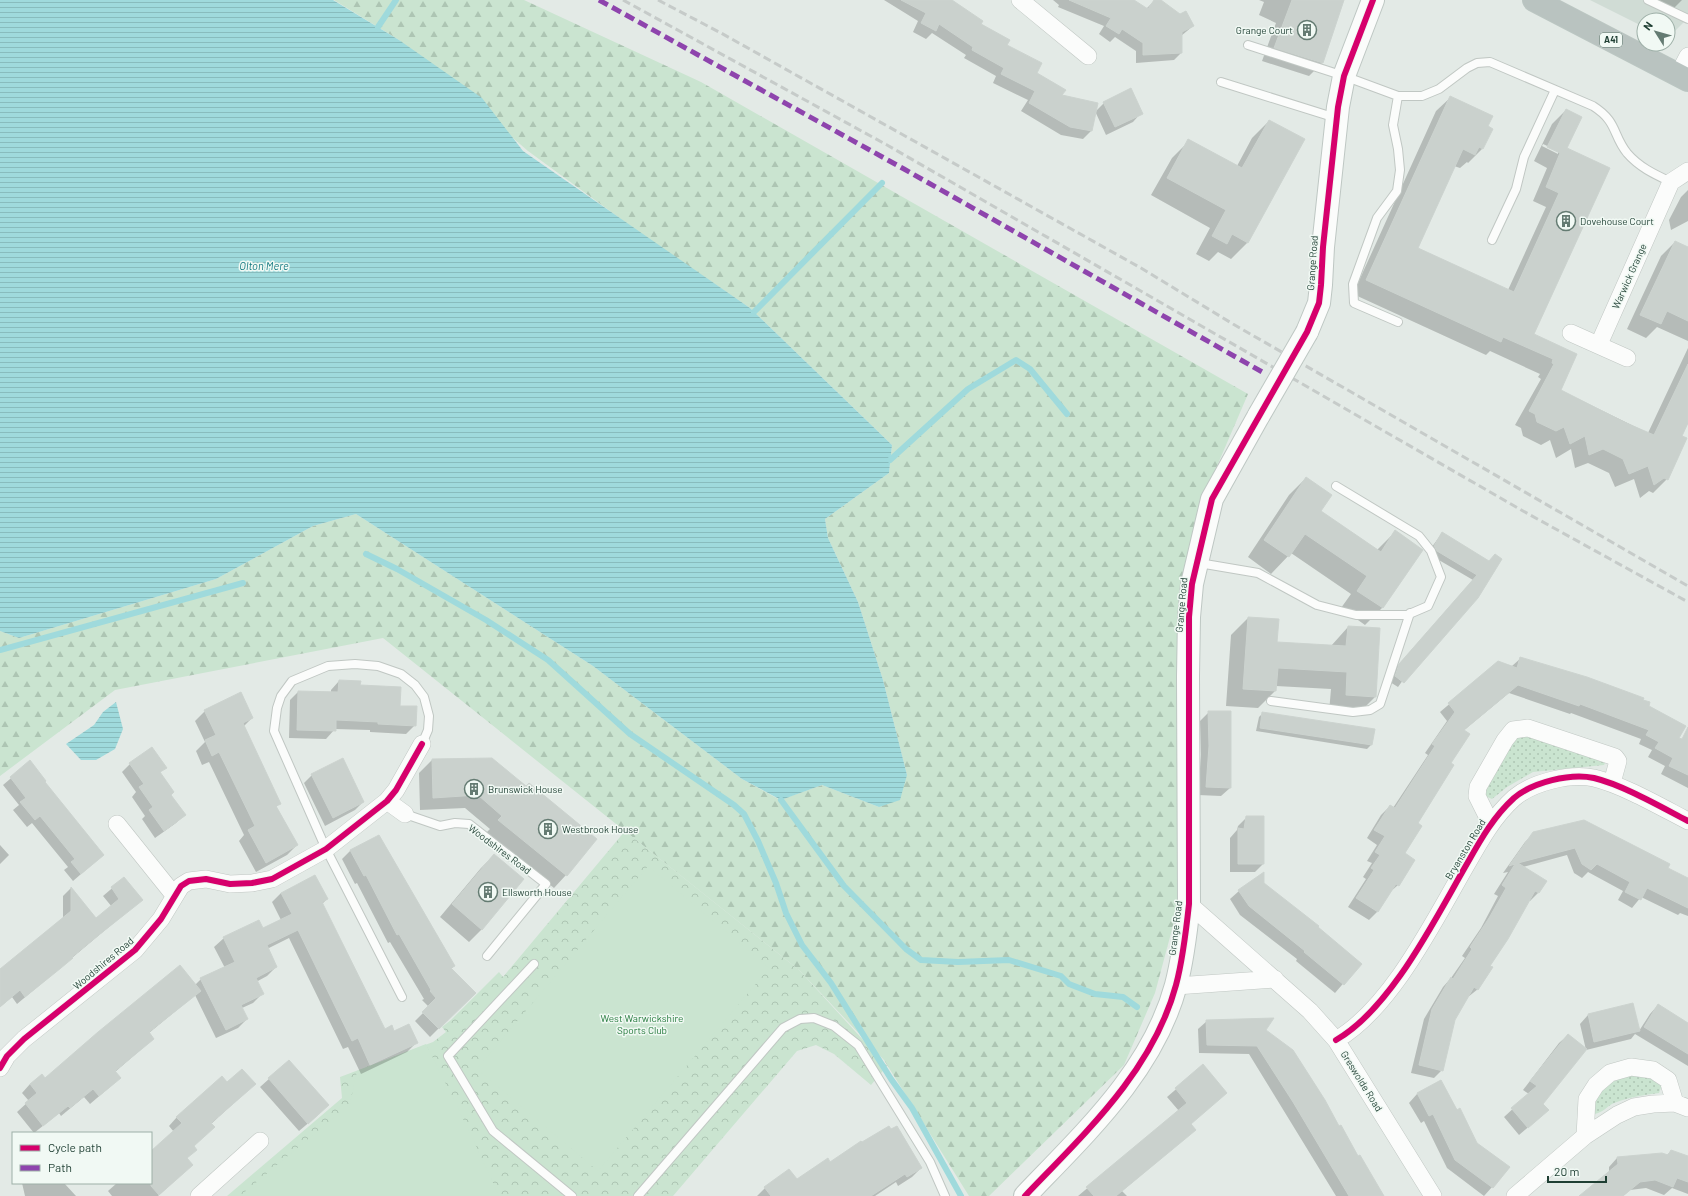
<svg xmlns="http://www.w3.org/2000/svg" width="1688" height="1196" viewBox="0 0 1688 1196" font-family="Barlow,sans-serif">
<defs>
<pattern id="grass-dots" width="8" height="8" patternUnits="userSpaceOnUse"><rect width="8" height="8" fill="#cae4d0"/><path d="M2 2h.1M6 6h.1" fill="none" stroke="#adc5b3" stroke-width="1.8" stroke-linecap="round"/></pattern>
<pattern id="forest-firs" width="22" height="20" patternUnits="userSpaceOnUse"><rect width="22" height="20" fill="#cae4d0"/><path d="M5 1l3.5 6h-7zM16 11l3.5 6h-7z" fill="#adc5b3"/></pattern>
<pattern id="park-crowns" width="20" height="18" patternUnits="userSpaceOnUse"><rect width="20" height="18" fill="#cae4d0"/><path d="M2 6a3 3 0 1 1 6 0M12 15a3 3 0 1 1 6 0" fill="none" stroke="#adc5b3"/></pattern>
<pattern id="water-rules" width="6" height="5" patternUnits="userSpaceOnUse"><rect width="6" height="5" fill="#9fdadc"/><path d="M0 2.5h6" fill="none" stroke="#88bcbd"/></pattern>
</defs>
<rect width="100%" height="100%" fill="#e3eae6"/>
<!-- built -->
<path fill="#d0dcd5" d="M1590 0H1688V18L1668 38V20H1644V27Z"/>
<!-- grass -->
<path fill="url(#grass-dots)" d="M1520 733 1606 761 1604 765 1533 772 1507 787 1492 799 1485 796 1484 783Z
M1627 1073H1644L1662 1085 1659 1093C1644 1095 1629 1097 1614 1103 1607 1106 1604 1112 1595 1114L1592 1112C1598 1086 1604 1084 1627 1073Z"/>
<!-- forest -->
<path fill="url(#forest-firs)" d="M334 0H524L701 82 1248 394 1208 487 1178 907 1155 993 1124 1065 989 1196H969L884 1060 799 970 383 638 115 690 0 776V631L19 638 216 579 313 526 356 514 593 666 742 779 780 800 822 785 879 807 907 775 883 680 858 602 828 538 825 519 889 473 892 445 750 308 640 233 528 151 399 40Z"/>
<!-- park -->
<path fill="url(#park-crowns)" d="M625 831 799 970 887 1066 871 1085 834 1054 816 1045 797 1051 673 1196H227L342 1098 340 1077 433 1042 446 1032 442 1027 451 1020 499 972 503 977Z"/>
<!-- pitch -->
<path fill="#cae4d0" d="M648 866 769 968 598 1171 477 1069Z
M426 1044 471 1135 499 1196H240L350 1104 357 1071Z"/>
<!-- water -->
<path fill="url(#water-rules)" d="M0 0H333L399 40 482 98 523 151 750 308 892 445 889 473 825 519 828 538 858 602 883 680 907 775 900 800 879 807 822 785 781 800 742 779 593 666 356 514 313 526 216 579 19 638 0 631Z
M116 702 123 729 115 749 96 760H81L66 744 94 725 103 712Z"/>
<!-- shadow -->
<path fill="#0003" fill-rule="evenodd" d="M884 0H950L1006 46 1061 96 1096 111 1104 103 1141 113 1133 122 1106 135 1095 111 1091 131 1083 139 1061 135 1021 111 1028 100 993 83 996 76 964 58 966 55 932 33 926 39 913 32 918 21Z
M1053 0H1123L1146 9 1155 0H1159L1193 26 1181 36V53L1174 60 1136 63V51L1115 37 1110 42 1099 34 1104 26 1058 7 1059 5Z
M1259 0H1343L1322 63 1309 76 1262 61 1276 23 1259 15 1264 2Z
M1658 0H1682L1674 8Z
M1451 97 1491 129 1482 149 1468 163 1467 162 1460 168 1454 166 1417 248 1508 290 1546 207 1533 201 1547 168 1534 161 1552 124 1566 110 1565 149 1609 169 1533 335 1576 354 1560 390 1648 433 1688 348V423L1680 436 1667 479 1653 493 1649 491 1640 498 1634 479 1615 487 1609 473 1588 463 1575 468 1571 449 1556 458 1550 440 1541 445 1523 436 1521 428 1515 425 1541 379 1538 377 1540 374 1490 351 1486 355 1353 294 1436 111ZM1543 144 1558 151V154L1542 146Z
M1269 121 1248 242 1231 259 1218 252 1209 261 1196 254 1210 228 1151 195 1172 158 1189 141 1237 166 1252 138Z
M1688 190V221L1671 230 1669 220 1681 197Z
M1675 242 1688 248V341L1657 327 1646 338 1627 329 1661 256Z
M1306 478 1320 511 1377 550 1396 531 1382 608 1365 625 1341 608 1351 594 1291 553 1271 574 1248 557 1289 495Z
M1442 533 1489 562 1398 687 1390 682 1394 670 1473 580 1432 556 1429 551Z
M1248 618 1276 643 1331 646 1348 627 1375 697 1358 714 1329 712 1331 689 1276 686 1275 691 1258 708 1226 706 1231 635Z
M1521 658 1642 701 1678 739 1688 744V788L1661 774 1665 766 1648 757 1652 750 1639 744 1641 739 1571 713 1570 714 1509 693 1463 731 1449 763 1416 823 1404 854 1398 885 1389 893 1377 912 1369 920 1348 907 1366 879 1363 877 1372 863 1367 861 1377 845 1367 838 1381 815 1390 806 1393 808 1428 755 1425 753 1447 721 1440 712 1499 662 1512 666Z
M339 681 359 686 399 706 415 725 406 734 370 732V730L335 729 326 739 289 738 290 700 298 692H331V690Z
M205 711 252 718 243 727 280 803 276 807 297 845 287 855 256 872 239 841 244 835 209 762 202 765 196 751 205 742 195 721Z
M1209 712 1230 788 1221 796 1198 795 1201 755 1200 721Z
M1263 713 1374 730 1371 745 1367 749 1256 731 1259 717Z
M491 759 566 875 554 888 486 833 490 829 465 808 420 810 419 773 432 760Z
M30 762 44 782 103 855 73 881 64 870 68 867 32 823 27 827 13 810 19 805 3 785Z
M130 764 165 767 159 773 170 795 184 815 176 823 155 838 142 819 145 816 132 797 136 792 122 772Z
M312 775 363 802 355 810 325 826 304 783Z
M1247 817 1263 864 1255 872H1230V838L1237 830 1238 826Z
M1534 833 1666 868 1688 879V916L1680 913 1678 915 1641 897 1632 908 1618 900 1623 891 1588 872 1582 878 1574 873 1567 855 1523 867 1545 881 1538 893 1530 901 1528 900 1489 966 1478 989 1468 997 1454 1019 1442 1070 1434 1078 1411 1073 1424 1019 1443 987 1451 978 1465 958 1462 956 1481 928 1498 896 1494 894 1508 872 1503 873 1525 842Z
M0 845 9 855 0 864Z
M351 850 454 966 451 969 474 993 430 1037 415 1021 429 1007 422 1000 424 999 390 942 388 943 357 883 355 884 342 859Z
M494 855 482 929 469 942 440 917 481 868Z
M124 878 141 900 17 1004 12 997 0 1007V970L63 918V896L71 888 96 919 112 907 103 896Z
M1263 883 1360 964 1335 993 1296 961 1297 959 1240 915 1230 899 1239 891Z
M281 893 327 899 322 904 384 1030 394 1032 416 1043 407 1052 361 1074 348 1047 343 1049 289 938 267 949 276 967 267 976 256 982 262 994 253 1003 242 1008 247 1019 238 1028 216 1038 195 995 149 1033 153 1039 115 1072 119 1078 111 1086 90 1104 84 1097 61 1116 59 1113 34 1133 17 1112 29 1101 22 1093 30 1084 45 1079 195 985 201 979 225 968 214 947 224 938 262 929 281 920 272 902Z
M1633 1004 1639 1031 1650 1014 1658 1005 1688 1024V1066L1635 1034 1631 1039 1586 1050 1580 1024 1588 1015Z
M1207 1021 1264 1030 1339 1127 1383 1196H1336L1249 1054 1199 1053 1198 1029Z
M1568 1035 1542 1104 1539 1118 1519 1135 1504 1117 1529 1094 1523 1090 1559 1043Z
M289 1061 319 1114 299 1131 260 1087Z
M1203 1066 1190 1125 1195 1130 1122 1191 1127 1196H1078L1179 1111 1167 1097Z
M1440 1081 1477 1144 1509 1168 1484 1196 1447 1168 1424 1121 1421 1123 1409 1103 1417 1094Z
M227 1083 246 1092 211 1124 193 1147 186 1159 183 1173 158 1196H112L108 1191 117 1183H151V1152L174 1132 169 1126 177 1117Z
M1671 1151 1688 1157V1194L1672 1188 1664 1195 1646 1188 1630 1190 1623 1196H1581L1609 1172V1167L1617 1158 1666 1156Z
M830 1163 921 1168 912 1177 898 1186 896 1182 875 1196H757L765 1188 797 1180Z
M22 1183H64L76 1196H25Z"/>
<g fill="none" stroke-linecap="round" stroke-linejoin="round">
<!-- stream -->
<path stroke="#9fdadc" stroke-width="6" d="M378 27 396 0
M754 312 882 183
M890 460 968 389 1016 360 1030 369 1067 414
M366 554 397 569 486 620 548 660 630 734 734 805 744 814 758 841 776 883 786 913 802 945 831 983 891 1079 912 1108 961 1196
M0 650 243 583
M781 800 844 886 906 949 921 960 958 962 1009 960 1061 976 1069 984 1095 994 1123 997 1137 1007"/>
</g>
<!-- building -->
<path fill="#cad1cd" stroke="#ccd3cf" d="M901 0H952L983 21 981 24 1010 40 1007 45 1042 63 1037 73 1066 90 1062 95 1098 103 1092 131 1070 127 1029 103 1035 91 1001 74 1004 68 972 50 973 47 939 24 936 31 921 23 926 13Z
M1069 0H1134L1148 9 1154 0H1161L1180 14 1186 11 1194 26 1182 32V53L1143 55V43L1122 29 1119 34 1106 26 1111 18Z
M1292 0H1344L1323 63 1274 48Z
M1131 88 1143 114 1115 127 1103 102Z
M1450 96 1493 116 1488 126 1493 129 1483 149 1479 147 1475 155 1463 149 1418 248 1514 292 1559 193 1546 187 1560 153 1547 147 1566 109 1582 117 1567 148 1610 168 1534 334 1577 354 1561 390 1624 422 1654 435 1688 364V423L1682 436 1687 438 1668 480 1664 478 1654 485 1648 466 1629 474 1623 459 1603 449 1589 455 1585 436 1570 444 1564 427 1556 431 1537 422 1535 414 1529 411 1554 364 1552 363 1553 359 1503 337 1501 342 1366 280Z
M1269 120 1305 139 1248 243 1232 234 1227 244 1212 236 1226 210 1167 178 1188 139 1242 168Z
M1675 241 1688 247V321L1667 311 1661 324 1640 315Z
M1306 477 1332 495 1321 511 1381 552 1395 530 1423 550 1383 608 1357 591 1367 576 1305 534 1289 557 1264 540Z
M1442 532 1489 561 1495 554 1502 559 1478 598 1404 683 1395 676 1399 664 1477 575 1437 551 1434 546Z
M1248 617 1279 619 1277 642 1346 646 1348 626 1380 628 1376 697 1346 695 1347 672 1278 668 1276 691 1243 689Z
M1520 657 1587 677 1644 698 1643 700 1650 702 1649 706 1686 726 1679 738 1682 739 1688 727V775L1669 766 1673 758 1655 748 1659 742 1646 735 1649 730 1580 704 1579 706 1518 685 1464 730 1470 734 1451 763 1454 765 1418 823 1422 826 1405 853 1415 860 1399 886 1396 884 1378 912 1356 898 1374 870 1371 868 1380 855 1375 852 1385 836 1374 830 1390 805 1395 808 1435 746 1432 744 1455 712 1448 703 1498 661 1517 668Z
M339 680 361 681 360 685 401 687 400 706H417L416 726 378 724V722L336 720V731L297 730 298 691 338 692Z
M241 692 253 718 243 723 281 804 276 806 298 845 266 863 248 830 255 826 219 752 212 756 205 740 216 735 204 710Z
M1208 711H1231V788L1206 787 1209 746Z
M1262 712 1375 729 1372 745 1260 728Z
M152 747 167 768 160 772 174 792 171 795 186 815 164 831 149 810 153 807 139 787 144 784 129 763Z
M343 758 364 802 333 818 311 774Z
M492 758 526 786 529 783 597 839 567 876 498 820 502 816 478 795 433 798 432 759Z
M30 760 46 781 45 782 104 855 81 874 71 862 75 859 40 816 35 820 20 802 26 798 10 777Z
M1246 816H1264V864H1238V828L1244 829Z
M1584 820 1670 864 1668 868 1688 878V908L1647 888 1641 900 1625 892 1630 882 1597 864 1591 870 1582 864 1575 848 1518 863 1547 881 1539 893 1535 891 1508 939 1490 966 1493 967 1478 990 1474 987 1455 1020 1443 1071 1419 1065 1432 1009 1451 977 1453 979 1472 949 1470 947 1489 918 1506 888 1502 885 1515 864 1509 866 1533 832Z
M379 835 455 966 451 968 476 993 439 1029 422 1012 436 998 430 991 431 990 399 934 397 935 366 875 364 876 350 850Z
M494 854 524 879 482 930 452 904Z
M1264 872V883L1319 926 1318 927 1362 964 1344 985 1304 952 1305 951 1249 906 1238 890Z
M315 875 328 899 322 902 385 1029 392 1025 394 1031 409 1024 418 1043 370 1065 358 1038 352 1041 298 930 267 945 277 967 256 978 264 994 241 1005 248 1019 226 1030 200 978 235 962 223 937 259 920 263 928 292 914 281 893Z
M124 877 143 900 100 934 72 957 73 958 61 968 25 997 20 990 0 1007V969L71 911V887L96 918 119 899 111 887Z
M180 965 201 991 149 1032 154 1039 115 1071 121 1078 99 1096 93 1089 70 1108 68 1106 43 1126 25 1103 37 1093 30 1084 42 1074 45 1078 98 1032Z
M1633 1003 1640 1031 1594 1042 1588 1014Z
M1658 1004 1688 1023V1054L1644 1027Z
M1274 1018 1266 1030 1293 1050 1325 1100 1339 1126 1341 1125 1358 1156 1360 1155 1384 1196H1349L1293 1102 1257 1046 1207 1045 1206 1020Z
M1568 1034 1587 1049 1543 1104 1549 1110 1528 1128 1511 1108 1537 1086 1530 1081Z
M289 1060 329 1105 308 1124 268 1078Z
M1203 1064 1227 1093 1191 1124 1196 1130 1116 1196H1094L1086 1187 1187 1103 1175 1088Z
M242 1069 256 1084 211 1123 215 1127 194 1146 197 1150 187 1158 193 1165 159 1195 151 1186V1151L182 1123 176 1117 222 1076 227 1082Z
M1441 1080 1457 1110 1460 1108 1477 1143 1510 1167 1493 1188 1455 1160 1433 1114 1429 1116 1417 1093Z
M889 1126 891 1129 897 1126 922 1168 907 1177 905 1174 871 1196H771L764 1187 789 1169 797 1179 828 1158 830 1162 861 1141 862 1142Z
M1671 1150 1688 1156V1182L1677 1178 1673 1187 1655 1180 1640 1182 1623 1196H1579L1618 1164 1617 1157 1662 1153 1668 1155Z"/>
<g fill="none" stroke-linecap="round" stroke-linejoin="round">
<defs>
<path id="lane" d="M1648 0 1688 19
M1248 45 1344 76 1398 96H1422L1439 89 1467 68 1477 63 1490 62 1593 106C1618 122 1612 134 1627 153 1639 167 1654 174 1671 182
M1221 82 1336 118
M1492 240 1516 189 1524 157 1555 90
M1398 322 1354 303 1353 284 1377 218 1397 191 1400 170 1398 149 1393 125 1398 96
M1199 563 1258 573 1317 605 1356 615H1407L1428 606 1441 577 1431 551 1419 536 1336 486
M1271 701 1353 712 1370 710 1380 704 1410 613
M405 814 440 826 455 823 469 824 546 884 487 956
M534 964 448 1056 493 1131 572 1196
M402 997 326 849 274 731 277 708 281 696 292 681 328 666 355 664 378 666 401 674 415 685 424 697 429 716 428 730 422 744
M638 1196 783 1028 800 1019 814 1018 834 1026 858 1045 930 1162 945 1196"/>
<path id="street" d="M1020 0 1088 56
M1678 75 1688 56
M1571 333 1627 358
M1599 344 1671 182 1688 171
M387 801 405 814
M117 824 174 895
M1491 824 1477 796 1478 787 1505 740 1513 730 1528 728 1615 757 1618 761 1612 783
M1189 904 1310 1011 1336 1040 1433 1196
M1176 986 1275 979
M1336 1040C1392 1008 1436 917 1468 862 1481 839 1494 816 1514 798 1533 782 1570 773 1594 778 1623 785 1661 807 1688 821
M0 1068 7 1056 24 1039 135 950 161 919 181 886 189 881 206 879 230 884 252 883 272 879 326 849 387 801 396 790 422 744
M1585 1136 1587 1099 1596 1085 1610 1073 1631 1067 1653 1070 1668 1080 1675 1103
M199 1196 260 1141
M1515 1196 1585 1136 1617 1115 1634 1107 1653 1104 1675 1103 1688 1108"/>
<path id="secondary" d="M1307 332 1319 303 1321 285 1323 247 1338 107 1344 76 1373 0
M1025 1196C1084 1134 1153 1071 1176 985 1183 959 1186 932 1189 904L1188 676 1189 617 1192 584 1212 499 1259 415"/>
<path id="highway" d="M1534 0 1688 80"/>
</defs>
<!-- lane casing -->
<use href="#lane" stroke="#c0c7c3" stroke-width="10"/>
<!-- street casing -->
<use href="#street" stroke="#c0c7c3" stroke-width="18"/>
<!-- secondary casing -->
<use href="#secondary" stroke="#bec7c3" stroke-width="24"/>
<!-- highway casing -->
<use href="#highway" stroke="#bbc6c2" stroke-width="24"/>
<!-- lane -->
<use href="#lane" stroke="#fbfcfb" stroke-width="8"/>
<!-- street -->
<use href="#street" stroke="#fbfcfb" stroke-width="17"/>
<!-- secondary -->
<use href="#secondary" stroke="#fbfcfb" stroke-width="22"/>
<!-- highway -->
<use href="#highway" stroke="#b9c3c0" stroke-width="22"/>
<!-- rail -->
<path stroke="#c6cbc9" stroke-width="3" stroke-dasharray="8 4" stroke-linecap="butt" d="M623 0 887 145 1523 511 1688 602
M658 0 721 33 1141 268 1233 324 1688 586"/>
<defs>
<path id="secondary-bridge" d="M1259 415 1307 332"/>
</defs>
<!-- secondary-bridge casing -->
<use href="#secondary-bridge" stroke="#bec7c3" stroke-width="24" stroke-linecap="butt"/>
<!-- secondary-bridge -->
<use href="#secondary-bridge" stroke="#fbfcfb" stroke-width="22"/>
<!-- quiet -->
<path stroke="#8e44ad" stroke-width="5" stroke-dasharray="10 5" stroke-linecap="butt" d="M599 0 904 169 1264 373"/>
<defs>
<path id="cycleway" d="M1336 1040C1392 1008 1436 917 1468 862 1481 839 1494 816 1514 798 1533 782 1570 773 1594 778 1623 785 1661 807 1688 821
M0 1068 7 1056 24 1039 135 950 161 919 181 886 189 881 206 879 230 884 252 883 272 879 326 849 387 801 396 790 422 744
M1025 1196C1084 1134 1153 1071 1176 985 1183 959 1186 932 1189 904V617L1192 584 1212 499 1307 332 1319 303 1321 285 1323 247 1338 107 1344 76 1373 0"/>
</defs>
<!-- cycleway casing -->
<use href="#cycleway" stroke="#f1f9f4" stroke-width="8"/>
<!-- cycleway -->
<use href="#cycleway" stroke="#d6006c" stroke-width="6"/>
</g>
<!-- icons -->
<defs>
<symbol id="building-ring" viewBox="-11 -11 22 22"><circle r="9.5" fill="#f1f9f4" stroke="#647b72" stroke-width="1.5"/><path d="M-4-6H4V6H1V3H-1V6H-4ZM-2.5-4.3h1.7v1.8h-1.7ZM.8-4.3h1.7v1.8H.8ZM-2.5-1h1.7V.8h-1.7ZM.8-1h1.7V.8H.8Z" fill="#647b72"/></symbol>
</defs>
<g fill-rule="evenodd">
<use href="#building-ring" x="1296" y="19" width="22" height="22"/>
<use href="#building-ring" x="1555" y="210" width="22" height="22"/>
<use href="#building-ring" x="463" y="778" width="22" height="22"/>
<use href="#building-ring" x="537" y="818" width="22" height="22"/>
<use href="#building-ring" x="477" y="881" width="22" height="22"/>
</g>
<g text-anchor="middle" stroke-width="3" stroke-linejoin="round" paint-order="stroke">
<!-- shield labels -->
<rect fill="#f1f9f4" stroke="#5e776d" stroke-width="1" x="1600" y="33" width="22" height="14" rx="3"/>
<g font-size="9" font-weight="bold" fill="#1f3f33">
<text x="1611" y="43">A41</text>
</g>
<!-- poi labels -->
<g font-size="10" fill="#1f3f33" stroke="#f1f9f4" text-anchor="start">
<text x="1293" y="34" text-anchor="end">Grange Court</text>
<text x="1580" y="225">Dovehouse Court</text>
<text x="488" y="793">Brunswick House</text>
<text x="562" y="833">Westbrook House</text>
<text x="502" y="896">Ellsworth House</text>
</g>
<!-- street labels -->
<g font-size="10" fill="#1f3f33" stroke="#f1f9f4">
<text transform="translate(1312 263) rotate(-86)" y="4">Grange Road</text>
<text transform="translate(1629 276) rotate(-66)" y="4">Warwick Grange</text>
<text transform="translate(1181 605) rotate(-85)" y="4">Grange Road</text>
<text transform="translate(500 849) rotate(37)" y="4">Woodshires Road</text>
<text transform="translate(1465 849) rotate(-59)" y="4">Bryanston Road</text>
<text transform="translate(1175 928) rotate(-83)" y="4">Grange Road</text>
<text transform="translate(103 963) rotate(-40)" y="4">Woodshires Road</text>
<text transform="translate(1362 1081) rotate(58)" y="4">Greswolde Road</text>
</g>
<!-- park labels -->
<g font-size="10" fill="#257a3d" stroke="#f1f9f4">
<text x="642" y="1022">West Warwickshire<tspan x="642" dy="12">Sports Club</tspan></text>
</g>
<!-- water labels -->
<g font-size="11" font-style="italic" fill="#137981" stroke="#f1f9f4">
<text x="264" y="270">Olton Mere</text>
</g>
</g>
<!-- legend -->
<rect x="12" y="1132" width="140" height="52" fill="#f1f9f4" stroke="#9dafa7"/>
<rect x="20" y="1145" width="20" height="6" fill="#d6006c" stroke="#9dafa7"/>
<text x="48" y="1152" font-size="12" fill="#1f3f33">Cycle path</text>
<rect x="20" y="1165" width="20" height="6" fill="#8e44ad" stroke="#9dafa7"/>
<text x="48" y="1172" font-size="12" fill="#1f3f33">Path</text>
<!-- north arrow -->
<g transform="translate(1656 32) rotate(307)"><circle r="19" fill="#f1f9f4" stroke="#9dafa7"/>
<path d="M0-3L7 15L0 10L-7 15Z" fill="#647b72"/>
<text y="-6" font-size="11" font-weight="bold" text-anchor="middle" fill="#1f3f33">N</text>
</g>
<!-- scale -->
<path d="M1548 1176v6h58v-6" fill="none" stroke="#1f3f33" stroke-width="2"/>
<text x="1554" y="1176" font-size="12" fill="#1f3f33" stroke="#f1f9f4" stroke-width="3" paint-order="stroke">20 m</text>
</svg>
